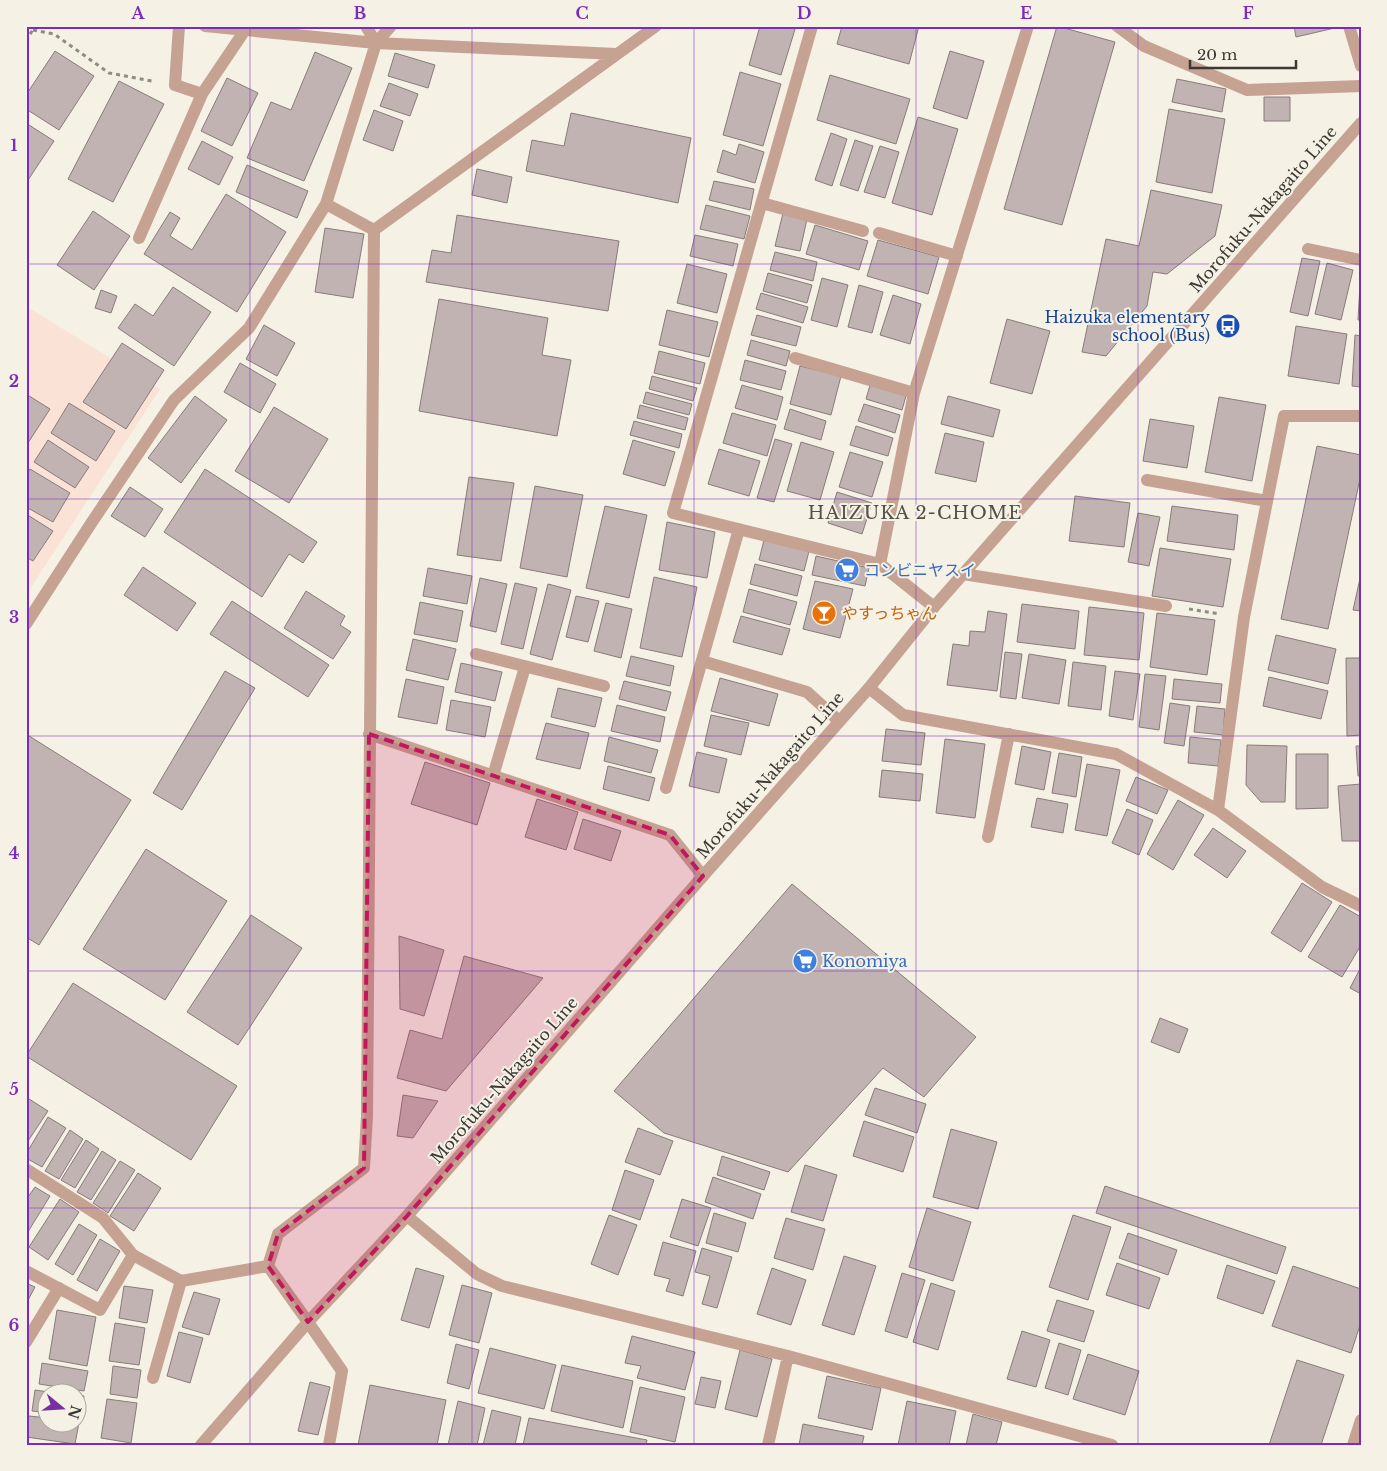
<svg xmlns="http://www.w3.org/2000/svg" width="1387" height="1471" viewBox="0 0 1387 1471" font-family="'Libre Baskerville','Noto Sans JP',serif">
<rect width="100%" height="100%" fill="#f5f1e5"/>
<!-- industrial -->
<path fill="#fae2d7" d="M26 306 160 389 26 595Z"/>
<!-- building -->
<path fill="#c1b3b1" stroke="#897b7a" d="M760 26H796L781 75 749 65Z
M842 26H919L909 64 837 44Z
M1057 26 1115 42 1062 225 1004 209Z
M1294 26H1339V27L1296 37Z
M55 51 94 76 59 130 26 109V95Z
M950 51 984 61 967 119 933 108Z
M315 52 352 68 304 181 247 158 271 102 291 110Z
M395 53 435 65 428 88 388 76Z
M740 72 781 84 763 146 723 135Z
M830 75 910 99 896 144 817 120Z
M227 78 258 93 232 146 201 131Z
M1177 79 1226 89 1222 112 1172 102Z
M119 81 164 104 113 202 68 179Z
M389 83 418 94 410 116 380 106Z
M1264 97H1290V121H1264Z
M1169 109 1225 119 1212 193 1156 182Z
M374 110 403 121 393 151 363 140Z
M571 113 691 138 678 203 526 171 532 140 564 146Z
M918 117 958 129 932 215 892 203Z
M26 123 54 141 26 183Z
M831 133 847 139 832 186 815 180Z
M855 140 873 146 858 191 840 185Z
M202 141 233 157 219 185 188 169Z
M739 144 764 152 755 183 717 172 723 150 736 155Z
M880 146 899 152 885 198 864 192Z
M247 165 308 191 297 218 236 192Z
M477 169 512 177 507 203 472 195Z
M714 181 754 189 750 210 709 200Z
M1151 190 1222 205 1215 236 1167 274 1153 272 1147 306 1106 356 1082 352 1106 239 1139 246Z
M226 194 286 232 237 312 144 254 170 212 180 218 170 236 192 250Z
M706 205 750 216 744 239 700 229Z
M93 211 130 236 94 290 57 265Z
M783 213 807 219 800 251 775 246Z
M457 215 619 241 608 311 426 282 432 250 451 253Z
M815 225 868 241 859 270 806 254Z
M325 228 364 234 353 298 315 292Z
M695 235 738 244 733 266 690 256Z
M878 240 939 257 928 294 867 276Z
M775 252 817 262 813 281 770 270Z
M1302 258 1320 261 1308 316 1290 312Z
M1327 263 1353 270 1341 320 1315 314Z
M687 264 727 274 717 313 677 303Z
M768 273 812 285 807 303 763 291Z
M822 278 848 285 837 327 811 320Z
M859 285 883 292 872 333 848 327Z
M1360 285H1361V320H1358Z
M173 287 211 312 174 366 118 328 135 304 153 316Z
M101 290 117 296 111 313 95 308Z
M761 293 808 307 803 323 756 309Z
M893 295 921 304 910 344 880 335Z
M439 299 548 318 542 355 571 360 557 436 419 411Z
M667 310 718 322 709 357 659 345Z
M757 315 801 327 796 346 751 335Z
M1007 319 1050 331 1032 394 990 383Z
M264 325 295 343 277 376 246 359Z
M1296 326 1347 334 1339 384 1288 376Z
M1355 335 1361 336V387L1352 386Z
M751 340 790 351 786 366 747 355Z
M122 343 164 370 126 429 83 402Z
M659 351 705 363 700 384 654 373Z
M745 360 786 371 781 390 740 380Z
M240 363 276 384 260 413 224 392Z
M800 366 841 376 831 415 790 404Z
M652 376 697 388 693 401 649 389Z
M742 385 783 397 777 420 735 408Z
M870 385 906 396 902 410 866 399Z
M646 392 692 404 689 415 643 403Z
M26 394 50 409 26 446Z
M195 396 227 420 181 483 148 458Z
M948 396 1000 410 993 437 941 424Z
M1219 397 1266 405 1252 481 1205 472Z
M69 403 115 431 96 461 51 433Z
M864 404 900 415 895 433 858 421Z
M640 405 688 418 685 430 637 418Z
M274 407 328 439 289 503 235 471Z
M790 409 826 421 821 440 784 429Z
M732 413 776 425 767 456 723 443Z
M1150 419 1194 426 1187 468 1143 461Z
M634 421 682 434 679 448 630 435Z
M856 426 893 438 888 456 850 445Z
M945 433 984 442 976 482 935 473Z
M775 439 792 444 774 502 757 498Z
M48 440 89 467 75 488 34 462Z
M633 440 675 452 665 486 623 474Z
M801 442 834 452 820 500 787 491Z
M1317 446 1361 455V474L1328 629 1281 619Z
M719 449 760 461 749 496 708 484Z
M850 452 883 462 872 497 839 487Z
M30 469 70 493 53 522 26 507V476Z
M205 469 317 542 303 563 289 554 262 597 164 532Z
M469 477 514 483 501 561 457 555Z
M535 486 583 495 567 577 520 568Z
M130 487 163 509 145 537 111 516Z
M837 492 872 503 862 534 828 523Z
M1075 496 1130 503 1124 547 1069 541Z
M605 506 647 515 629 598 586 588Z
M1172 506 1238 515 1234 550 1167 541Z
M1138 513 1160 517 1149 566 1128 562Z
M26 514 53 531 33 561 26 557Z
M667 522 715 532 707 578 659 570Z
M764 540 809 551 804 571 759 560Z
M1160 548 1231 559 1223 607 1152 596Z
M816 556 869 568 865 586 812 575Z
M755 564 802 576 797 596 750 584Z
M143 567 196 603 177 631 124 595Z
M428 568 472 576 467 604 423 596Z
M1361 574V611L1353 610Z
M654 577 697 587 682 657 640 648Z
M480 578 507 584 496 632 470 626Z
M815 581 853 589 840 638 803 629Z
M515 583 537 588 523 649 501 644Z
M548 584 571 590 552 660 530 654Z
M749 589 797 602 790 625 743 612Z
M306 591 345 616 340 625 351 632 333 659 284 628Z
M576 596 599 601 588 642 566 637Z
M232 601 329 665 308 697 210 634Z
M420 602 463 611 457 642 414 634Z
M606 603 632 609 621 658 594 651Z
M1022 604 1079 611 1075 649 1017 642Z
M1089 607 1144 613 1139 660 1084 655Z
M988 611 1007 614 997 691 947 685 953 644 969 646 970 631 985 632Z
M1157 613 1215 620 1207 675 1150 667Z
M741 616 790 629 782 655 733 642Z
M1276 635 1336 649 1328 684 1268 670Z
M413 639 456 649 448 680 406 670Z
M1005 652 1022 654 1016 699 1000 697Z
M1029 654 1066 660 1059 704 1022 698Z
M631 656 674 666 670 686 626 676Z
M1346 658H1361V735L1347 736Z
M1073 662 1106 666 1101 710 1068 706Z
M461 663 502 672 495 701 455 692Z
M225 671 255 688 182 810 153 793Z
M1115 671 1140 674 1133 720 1109 716Z
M1145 674 1166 676 1159 730 1139 727Z
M1269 677 1328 691 1321 719 1263 706Z
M720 678 778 694 769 726 711 711Z
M406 679 444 687 437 724 398 717Z
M1174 679 1222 684 1220 703 1172 699Z
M624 681 671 692 666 711 619 699Z
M558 688 602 698 595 727 551 717Z
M451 700 491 707 485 737 446 730Z
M1170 703 1190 706 1184 746 1164 743Z
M617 705 665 717 660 742 611 731Z
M1197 706 1225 709 1223 735 1194 732Z
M711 715 749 723 741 755 704 746Z
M546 723 589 733 580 769 536 759Z
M886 729 925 733 921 765 882 761Z
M26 734 131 800 39 945 26 937Z
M609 737 658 750 651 773 604 761Z
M1190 737 1221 740 1218 766 1188 763Z
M945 739 985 744 975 818 936 813Z
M1247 745 1287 746 1285 802H1261L1246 785Z
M1022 746 1051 752 1044 790 1015 784Z
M1356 746H1361V776H1358Z
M697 752 727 759 719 793 689 786Z
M1059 753 1082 757 1076 797 1052 793Z
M1296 754H1328V808L1296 809Z
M425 762 490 783 477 825 411 804Z
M1087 764 1120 770 1107 836 1075 830Z
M608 766 655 778 649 801 603 789Z
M882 770 923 774 920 801 879 797Z
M1136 777 1168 790 1157 814 1126 801Z
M1361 784V841H1342L1338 786Z
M1037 798 1068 804 1063 833 1031 827Z
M537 799 578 812 566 850 525 837Z
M1178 800 1204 815 1173 870 1147 854Z
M1127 809 1153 820 1139 855 1112 843Z
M583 819 621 831 611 861 574 849Z
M1213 828 1246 851 1227 878 1194 855Z
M146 849 227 901 165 1000 83 949Z
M1302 883 1332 902 1301 952 1271 933Z
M792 884 976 1037 924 1097 883 1068 788 1172 664 1133 614 1091Z
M1340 905 1361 917V945L1342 977 1308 957Z
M251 915 302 948 238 1045 187 1012Z
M399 936 444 950 424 1016 400 1009Z
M464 956 543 978 446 1091 397 1078 410 1030 442 1039Z
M1361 967V994L1350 988Z
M73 983 237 1086 191 1160 26 1056Z
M1160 1018 1188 1029 1179 1053 1151 1042Z
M875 1088 926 1104 917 1133 865 1115Z
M403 1095 438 1101 413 1138 397 1136Z
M26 1097 48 1111 26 1144Z
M48 1117 66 1128 42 1167 26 1158V1154Z
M864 1121 914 1137 903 1172 853 1156Z
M638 1128 673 1141 660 1175 625 1162Z
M951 1129 997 1142 978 1209 933 1197Z
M70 1130 83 1139 59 1179 45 1171Z
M86 1140 99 1149 75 1188 61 1180Z
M102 1151 116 1160 91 1200 77 1192Z
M722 1156 770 1172 764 1190 717 1175Z
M120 1161 135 1170 108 1213 93 1203Z
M805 1165 837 1175 823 1221 791 1212Z
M625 1170 654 1180 640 1220 612 1210Z
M138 1173 161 1188 134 1231 110 1216Z
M713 1177 761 1194 753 1219 705 1202Z
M1105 1186 1286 1247 1277 1274 1096 1213Z
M35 1187 50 1196 26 1235V1200Z
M60 1199 79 1212 48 1260 29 1247Z
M682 1199 711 1208 698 1246 670 1237Z
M927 1208 971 1222 953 1281 909 1267Z
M714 1213 746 1223 738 1252 706 1243Z
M609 1215 637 1225 618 1275 591 1264Z
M1073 1215 1111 1227 1088 1300 1049 1287Z
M786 1218 825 1229 813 1270 774 1258Z
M79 1224 97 1235 73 1275 55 1264Z
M1128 1233 1177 1250 1168 1275 1119 1258Z
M100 1239 120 1251 97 1291 77 1280Z
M663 1242 696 1251 683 1296 666 1291 670 1279 654 1275Z
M702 1248 732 1257 717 1308 702 1304 710 1276 695 1272Z
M844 1256 876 1266 854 1335 822 1325Z
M1117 1263 1160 1278 1149 1309 1106 1295Z
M1227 1265 1275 1281 1263 1314 1217 1298Z
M1293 1266 1361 1289V1322L1351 1353 1272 1326Z
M416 1268 444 1276 429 1328 401 1320Z
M772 1268 806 1280 791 1325 757 1314Z
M902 1273 925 1280 907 1338 885 1331Z
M26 1283 35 1287 26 1304Z
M931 1283 955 1291 938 1350 913 1342Z
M462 1285 492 1293 479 1343 449 1335Z
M124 1286 153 1290 147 1323 119 1318Z
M194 1292 220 1299 209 1335 182 1327Z
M1057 1300 1094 1311 1084 1342 1047 1331Z
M57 1310 96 1317 87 1366 49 1359Z
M115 1323 145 1328 139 1365 109 1361Z
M1022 1331 1050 1340 1036 1387 1007 1379Z
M179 1332 203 1338 190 1383 167 1376Z
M632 1336 695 1352 685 1390 637 1378 641 1366 625 1363Z
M1059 1343 1081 1350 1068 1395 1045 1388Z
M456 1344 479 1350 469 1389 447 1383Z
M490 1348 556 1365 544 1409 478 1393Z
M740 1350 772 1359 757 1417 725 1409Z
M1088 1354 1139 1371 1125 1415 1073 1399Z
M1297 1360 1344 1375 1321 1445H1269Z
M42 1363 88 1371 84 1391 39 1384Z
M562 1365 633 1381 623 1428 551 1411Z
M113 1366 141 1370 137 1398 110 1394Z
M827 1376 881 1388 872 1430 818 1418Z
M701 1377 721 1381 715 1408 695 1404Z
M310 1382 330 1387 318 1435 298 1431Z
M370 1385 446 1400 437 1445H358Z
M640 1387 685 1397 675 1442 630 1432Z
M35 1390 63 1394H48V1413L32 1411Z
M78 1395 84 1396 81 1418 78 1417Z
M107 1399 137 1403 131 1443 101 1438Z
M458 1401 485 1408 477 1445H448Z
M907 1401 956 1411 949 1445H898Z
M492 1410 521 1417 515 1445H483Z
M973 1414 1002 1422 996 1445H966Z
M29 1416 48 1418V1424L79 1423 75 1444 26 1437Z
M529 1418 647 1440 646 1445H523Z
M803 1424 864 1436 862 1445H799Z"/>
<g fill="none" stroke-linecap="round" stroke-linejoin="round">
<!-- path -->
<path stroke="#8e8c84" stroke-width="3" stroke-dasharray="4 4" stroke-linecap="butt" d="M33 30 54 34 109 73 152 81
M26 41 35 26
M1189 609 1220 614"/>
<!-- service -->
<path stroke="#c5a291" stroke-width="12" d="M1308 249 1361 260
M1147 480 1267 501
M963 574 1166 606
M476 654 604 686
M493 776 525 667
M26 1169 103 1218 133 1255
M26 1342 59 1288
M153 1378 181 1281"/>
<!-- minor -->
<path stroke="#c5a291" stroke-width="12" d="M179 26 175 85 202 94 245 30
M205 26 376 43 616 54
M366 26 376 43
M812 26 673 513 880 564 934 607
M1117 26 1144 46 1247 90 1361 86
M1349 26 1361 66
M762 203 863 231
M326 204 374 230
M374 230 656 26
M879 233 957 256
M139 238 202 94
M795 358 914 393
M880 564 914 393 1028 26
M26 624 92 522 174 400 249 328 326 204 376 43 391 26
M702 661 807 692 839 721
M869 688 903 715 1116 754 1218 810 1322 887 1361 906
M369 734 670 835 703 876
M666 788 739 529
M1218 810 1244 617 1284 416H1361
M988 837 1009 734
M407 1216 477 1274 502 1286 788 1356 1112 1445
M26 1271 100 1310 133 1255 181 1281 268 1266
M308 1322 268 1266 278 1234 364 1168 367 1116 374 230
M768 1445 788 1356
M1353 1445 1361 1420"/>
<!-- tertiary -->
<path stroke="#c5a291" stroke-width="12" d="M308 1322 342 1371 329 1445
M201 1445 308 1322 407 1216 703 876 869 688 934 607 1361 123"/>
</g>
<!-- marked area -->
<path fill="#c2185b" fill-opacity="0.2" stroke="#c2185b" stroke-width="4" stroke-dasharray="10 6" stroke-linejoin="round" d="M369 734 670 835 703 876 407 1216 308 1322 268 1266 278 1234 364 1168Z"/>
<!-- grid -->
<path fill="none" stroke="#7b2cbf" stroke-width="1" stroke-opacity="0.55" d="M250 26V1445M472 26V1445M694 26V1445M916 26V1445M1138 26V1445M26 264H1361M26 499H1361M26 736H1361M26 971H1361M26 1208H1361"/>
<!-- icons -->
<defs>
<symbol id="bus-disc" viewBox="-11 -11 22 22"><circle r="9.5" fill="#1a4fb4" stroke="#f5f1e5"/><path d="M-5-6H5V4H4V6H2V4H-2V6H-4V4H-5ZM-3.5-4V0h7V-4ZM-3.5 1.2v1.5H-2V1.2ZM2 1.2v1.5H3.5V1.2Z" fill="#fff"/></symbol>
<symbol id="supermarket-disc" viewBox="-11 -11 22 22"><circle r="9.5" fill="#3f7fe0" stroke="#f5f1e5"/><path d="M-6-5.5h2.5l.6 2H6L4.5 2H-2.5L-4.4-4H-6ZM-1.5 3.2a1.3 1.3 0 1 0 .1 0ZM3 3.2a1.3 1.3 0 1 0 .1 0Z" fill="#fff"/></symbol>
<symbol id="bar-disc" viewBox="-11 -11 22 22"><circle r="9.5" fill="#e8710a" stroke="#f5f1e5"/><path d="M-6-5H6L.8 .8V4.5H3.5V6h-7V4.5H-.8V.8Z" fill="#fff"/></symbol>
</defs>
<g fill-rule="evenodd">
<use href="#bus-disc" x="1214" y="312" width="28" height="28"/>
<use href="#supermarket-disc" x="833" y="556" width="28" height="28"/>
<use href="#bar-disc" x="810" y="599" width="28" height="28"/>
<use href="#supermarket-disc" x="791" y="947" width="28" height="28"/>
</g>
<g text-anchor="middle" stroke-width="4" stroke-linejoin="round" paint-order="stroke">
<!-- street labels -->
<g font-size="16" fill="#3a3934" stroke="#f5f1e5">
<text transform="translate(1263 209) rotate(-49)" y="6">Morofuku-Nakagaito Line</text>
<text transform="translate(770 775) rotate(-49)" y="6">Morofuku-Nakagaito Line</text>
<text transform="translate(504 1080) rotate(-49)" y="6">Morofuku-Nakagaito Line</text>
</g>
<!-- transit labels -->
<g font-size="16" fill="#164399" stroke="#f5f1e5" text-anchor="end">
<text x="1210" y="323">Haizuka elementary<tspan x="1210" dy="18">school (Bus)</tspan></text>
</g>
<!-- shop labels -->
<g font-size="16" fill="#366cbe" stroke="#f5f1e5" text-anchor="start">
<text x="864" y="576">コンビニヤスイ</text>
<text x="822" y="967">Konomiya</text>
</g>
<!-- food labels -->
<g font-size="16" fill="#c56008" stroke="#f5f1e5" text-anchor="start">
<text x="842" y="619">やすっちゃん</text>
</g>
<!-- neighbourhood labels -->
<g font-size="18" letter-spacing="1" fill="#535046" stroke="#f5f1e5">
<text x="915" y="519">HAIZUKA 2-CHOME</text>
</g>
</g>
<!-- border -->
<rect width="1387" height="1471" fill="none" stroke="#f5f1e5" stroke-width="55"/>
<!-- north arrow -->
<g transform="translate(62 1408) rotate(108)"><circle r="24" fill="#f5f1e5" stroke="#aaa79e"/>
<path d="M0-4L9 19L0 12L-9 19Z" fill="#782fa2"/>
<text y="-8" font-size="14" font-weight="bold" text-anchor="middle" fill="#3a3934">N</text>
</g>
<!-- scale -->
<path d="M1190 60v8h106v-8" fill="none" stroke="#3a3934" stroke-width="2.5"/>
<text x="1197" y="60" font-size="15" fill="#3a3934" stroke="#f5f1e5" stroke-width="4" paint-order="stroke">20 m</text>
<rect x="28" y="28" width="1332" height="1416" fill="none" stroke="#7b2cbf" stroke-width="2"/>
<g font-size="16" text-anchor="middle" font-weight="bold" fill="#7b2cbf">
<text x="138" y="19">A</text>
<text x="360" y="19">B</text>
<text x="582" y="19">C</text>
<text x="804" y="19">D</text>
<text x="1026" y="19">E</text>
<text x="1248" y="19">F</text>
<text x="14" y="151">1</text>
<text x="14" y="387">2</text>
<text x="14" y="623">3</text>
<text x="14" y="859">4</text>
<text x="14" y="1095">5</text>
<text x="14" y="1331">6</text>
</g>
</svg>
